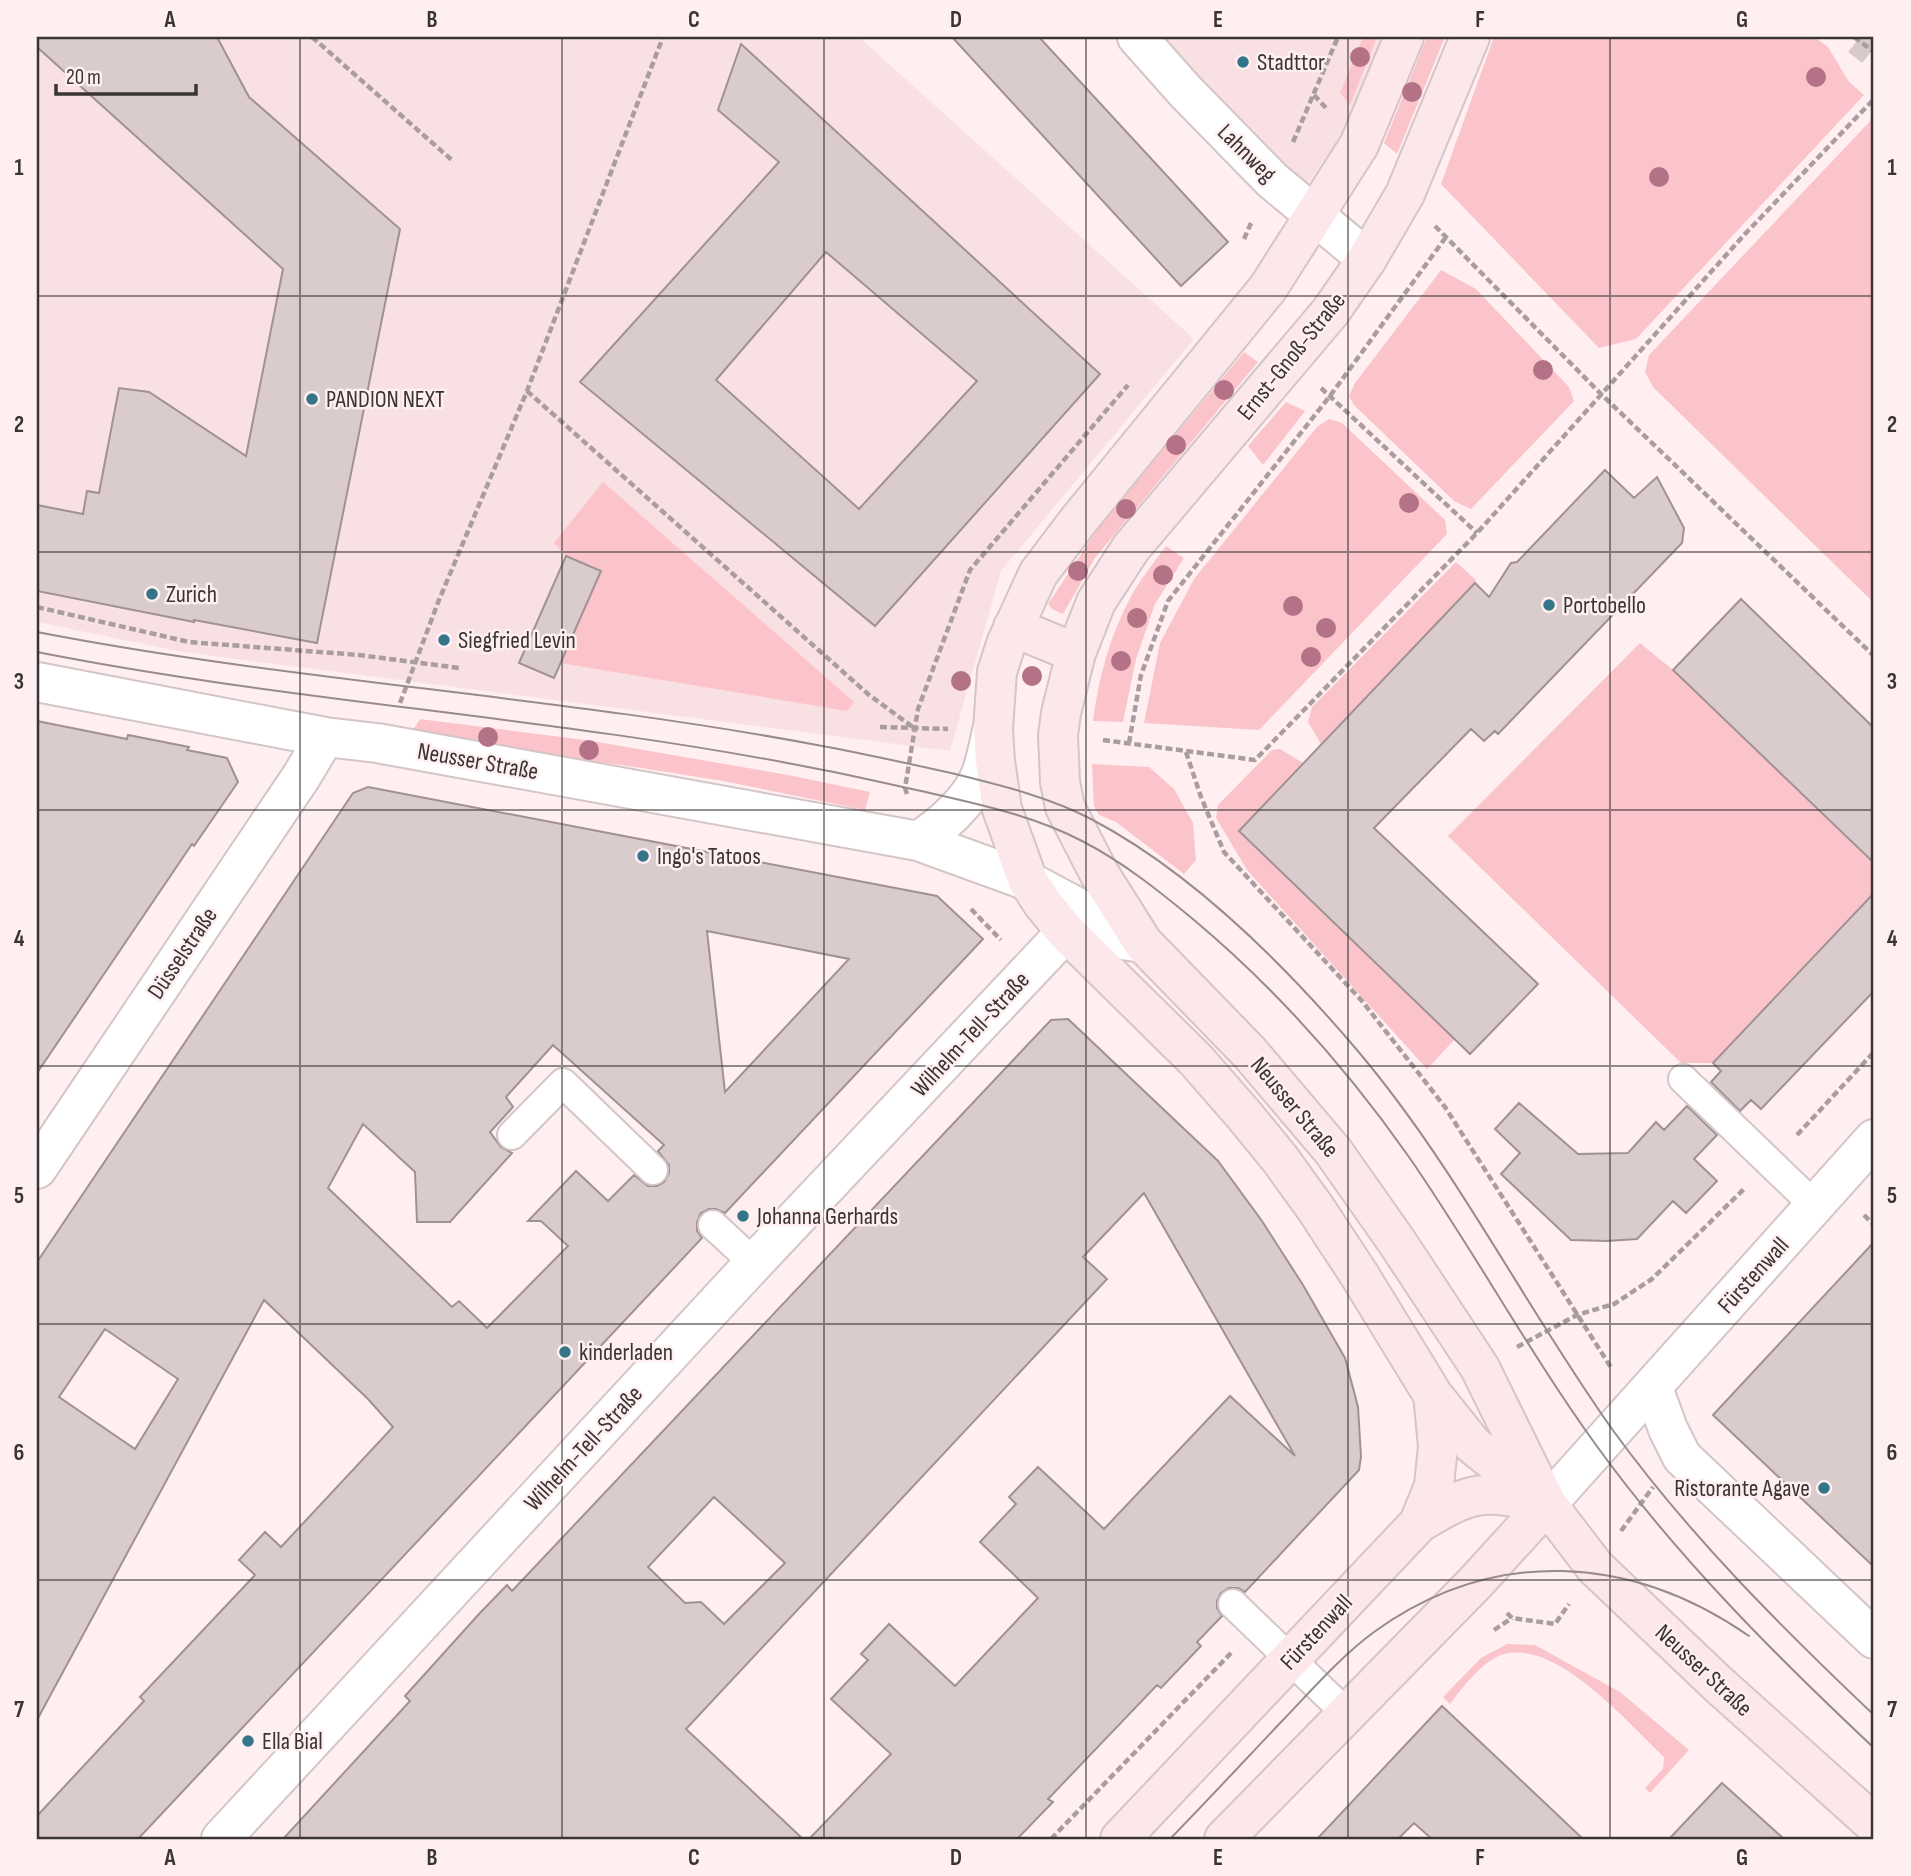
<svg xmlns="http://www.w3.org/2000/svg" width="1911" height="1876" viewBox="0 0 1911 1876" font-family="'Sofia Sans Condensed',sans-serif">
<rect width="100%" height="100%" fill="#ffeff1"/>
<!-- built -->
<path fill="#f9e0e3" d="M37 37H859L1194 339 1001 571 950 751 183 652 37 622Z
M1148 37H1391L1360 109 1306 186Z"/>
<!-- green -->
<path fill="#fbc4cb" d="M1363 37H1377L1350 105 1340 93Z
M1427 37H1445L1397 154 1384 143Z
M1494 37H1814L1828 47 1849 82 1864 95 1636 339 1599 348 1441 184Z
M1874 117V603L1653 387 1645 372 1649 355Z
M1441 270 1476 289 1569 387 1574 401 1471 509 1454 501 1354 405 1349 396 1355 383Z
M1244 352 1258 362 1095 558 1063 614 1052 609 1048 604 1099 527Z
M1286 402 1305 411 1263 465 1248 446Z
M1329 419 1342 423 1445 520 1447 534 1259 730 1144 723 1160 643 1194 579 1317 427Z
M603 482 854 702 847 711 560 663 601 571 566 556 554 543Z
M1166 546 1184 558 1155 604 1136 659 1123 722 1093 721C1099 675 1111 632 1134 591 1143 576 1155 561 1166 546Z
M1456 562 1476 580 1475 583 1321 744 1308 722 1312 707Z
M1640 643 1673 670 1874 863V893L1713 1063H1681L1448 836Z
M420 719 592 741 788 775 870 792 865 810 723 781 635 767 409 736Z
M1280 749 1303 763 1239 831 1455 1039 1427 1069 1247 870 1216 818 1218 805 1272 750Z
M1092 764 1149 767 1174 789 1193 823 1196 860 1184 874 1116 822 1099 815 1094 806Z
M1507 1644 1535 1645 1620 1692 1689 1750 1650 1793 1645 1788 1663 1769 1664 1757C1628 1723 1555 1637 1501 1655 1482 1662 1462 1688 1450 1704L1443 1697 1481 1658Z"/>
<!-- building -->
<path fill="#dacbcd" stroke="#a09294" stroke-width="2" fill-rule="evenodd" d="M37 37H217L249 97 400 229 317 643 194 620V622L37 591V505L83 514 87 491 99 493 119 388 149 392 246 456 283 269 37 47Z
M952 37H1039L1228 242 1181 286Z
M741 44 1100 374 875 626 580 382 779 162 718 110ZM826 252 977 381 859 509 716 380Z
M1605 470 1634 498 1657 477 1684 528 1682 543 1498 734 1495 731 1484 741 1471 729 1374 828 1538 984 1470 1054 1239 831 1475 583 1489 597 1511 563 1517 562Z
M566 556 601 571 554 678 519 663Z
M1741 599 1874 728V863L1673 670Z
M37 721 127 739 128 735 189 747 187 750 227 758 238 782 194 846 192 844 37 1073Z
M368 787 937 896 983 939 725 1213 716 1209H709L701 1213 697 1222V1231L702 1238 138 1839H37V1816L144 1701 140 1697 255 1575 239 1560 265 1532 281 1547 393 1427 368 1399 264 1300 37 1720V1262L353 793ZM707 931 849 959 725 1092ZM553 1045 664 1145 658 1151 669 1165V1173L664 1182 657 1186H648L634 1175 608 1201 576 1171 528 1221H541L568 1246 487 1328 459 1301 452 1307 328 1188 363 1124 415 1172 417 1222H450L512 1153 501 1147 490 1132 513 1107 506 1097ZM105 1329 178 1379 135 1449 59 1397Z
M1874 893V991L1761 1109 1751 1100 1740 1111 1711 1082 1721 1071 1713 1063Z
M1068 1019 1218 1161 1262 1221 1303 1285 1345 1358 1358 1407 1361 1457 1359 1470 1245 1592 1238 1588H1229L1221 1593 1217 1601V1608L1222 1616 1197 1642 1201 1646 1161 1688 1157 1685 1048 1799 1053 1802 1017 1839H809L891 1754 831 1699 868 1660 861 1654 889 1624 955 1686 1038 1598 980 1542 1016 1504 1009 1497 1038 1467 1104 1529 1230 1396 1295 1456 1144 1193 1083 1257 1107 1279 686 1729 803 1839H283L410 1701 405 1696 479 1614 507 1585 512 1591 1051 1020ZM714 1497 785 1563 724 1624 701 1602 685 1603 648 1567Z
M1519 1103 1578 1154 1628 1153 1656 1122 1664 1130 1687 1106 1717 1135 1694 1159 1717 1181 1686 1213 1673 1201 1637 1239 1607 1241 1571 1240 1501 1174 1520 1153 1495 1129Z
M1874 1242V1567L1713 1415Z
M1442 1706 1510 1770 1583 1839H1432L1414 1823 1398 1839H1317Z
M1722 1783 1784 1839H1669Z"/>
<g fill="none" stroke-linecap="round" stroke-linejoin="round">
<!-- highway-tunnel -->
<path stroke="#d8cacb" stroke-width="38" stroke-dasharray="38 19" stroke-linecap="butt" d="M1860 37 1874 48"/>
<defs>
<path id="lane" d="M1683 1079 1814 1205
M512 1135 563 1083 653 1170
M713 1225 754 1263
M1233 1604 1347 1714"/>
<path id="street" d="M1137 37 1185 91 1272 180 1367 259
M37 682 325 737 377 743 918 841 1028 881 1120 930
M918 841C942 826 971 800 981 774 986 760 989 745 992 731
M37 1169 301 777 325 737
M1653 1388 1668 1429 1682 1457 1874 1639
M1547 1504 1874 1139
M221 1839 754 1263 1066 932 1143 943"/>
<path id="secondary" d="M1404 37 1359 145 1268 288 1078 521 1038 574 1006 644 997 672 993 729 995 761 1002 809 1028 881 1043 904 1066 932 1196 1060 1244 1115 1280 1159 1316 1209 1360 1276 1433 1395 1473 1445 1537 1496
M1470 37 1405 194 1367 259 1331 311 1131 548 1096 602 1076 653 1061 713 1058 735 1060 782 1065 807 1099 873 1143 943 1249 1052 1333 1151 1397 1242 1480 1368 1547 1504 1595 1567 1718 1684 1874 1824
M1013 627 1076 653
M1419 1523 1434 1486 1438 1446 1433 1395
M1120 1839 1419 1523C1472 1491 1481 1489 1541 1503
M1224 1839 1475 1583 1547 1504"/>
</defs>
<!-- lane casing -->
<use href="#lane" stroke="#d4c5c7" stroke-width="32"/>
<!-- street casing -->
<use href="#street" stroke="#d4c5c7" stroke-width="42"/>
<!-- secondary casing -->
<use href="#secondary" stroke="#d4c5c7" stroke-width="42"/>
<!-- path -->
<path stroke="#a99d9e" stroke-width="4.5" stroke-dasharray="7 3.5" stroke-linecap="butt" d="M312 37 453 161
M1854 37 1874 52
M1314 95 1327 109
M1293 142 1338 37
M1435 226 1601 394 1874 656
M1244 239 1252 221
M1321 388 1477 533
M527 391 868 694 914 728
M37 607 189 642 359 655 459 668
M400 703 439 600 527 391 663 37
M880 727 948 729
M1103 740 1255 760 1477 533 1745 234 1874 99
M1129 743 1141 675 1168 601 1330 396 1446 237
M1186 752 1201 797 1224 852 1362 1001 1445 1107 1612 1369
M907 794 905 788 918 709 970 570 1128 385
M971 909 1001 940
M1797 1135 1874 1052
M1864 1215 1874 1225
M1517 1347 1577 1315 1614 1304 1652 1279 1745 1188
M1621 1531 1653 1487
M1507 1613 1512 1618 1555 1624 1569 1604
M1494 1630 1512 1618
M1051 1839 1231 1653"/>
<!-- lane -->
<use href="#lane" stroke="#fff" stroke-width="28"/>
<!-- street -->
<use href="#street" stroke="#fff" stroke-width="38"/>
<!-- secondary -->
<use href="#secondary" stroke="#fce7ea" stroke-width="38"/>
<!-- tram -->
<path stroke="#978c8d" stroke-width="2" d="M37 632C295 682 558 696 817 745 861 753 906 763 951 773 999 785 1047 796 1091 819 1192 872 1284 964 1357 1050 1456 1167 1524 1305 1612 1429 1688 1534 1780 1626 1874 1715
M37 652C295 703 559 717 818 769 855 776 893 785 930 793 982 805 1034 816 1082 841 1123 862 1159 891 1194 920 1275 988 1348 1070 1409 1157 1474 1251 1529 1352 1596 1445 1677 1557 1774 1654 1874 1748
M1170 1839C1208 1800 1245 1760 1283 1720 1312 1690 1340 1657 1374 1632 1493 1546 1631 1554 1749 1636"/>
</g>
<!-- trees -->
<g fill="#b47286">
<circle cx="1360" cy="57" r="10"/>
<circle cx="1816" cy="77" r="10"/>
<circle cx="1412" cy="92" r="10"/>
<circle cx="1659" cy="177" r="10"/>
<circle cx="1543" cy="370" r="10"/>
<circle cx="1224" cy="390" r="10"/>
<circle cx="1176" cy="445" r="10"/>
<circle cx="1409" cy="503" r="10"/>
<circle cx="1126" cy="509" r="10"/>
<circle cx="1078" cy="571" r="10"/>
<circle cx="1163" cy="575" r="10"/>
<circle cx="1293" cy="606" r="10"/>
<circle cx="1137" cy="618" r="10"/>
<circle cx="1326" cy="628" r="10"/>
<circle cx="1311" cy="657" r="10"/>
<circle cx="1121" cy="661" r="10"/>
<circle cx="1032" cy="676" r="10"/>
<circle cx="961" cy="681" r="10"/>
<circle cx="488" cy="737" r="10"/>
<circle cx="589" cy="750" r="10"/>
</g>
<!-- grid -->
<path fill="none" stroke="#3a3434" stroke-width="2" stroke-opacity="0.55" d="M300 37V1839M562 37V1839M824 37V1839M1086 37V1839M1348 37V1839M1610 37V1839M37 296H1874M37 552H1874M37 810H1874M37 1066H1874M37 1324H1874M37 1580H1874"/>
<!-- markers -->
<g fill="#357589" stroke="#ffeff1" stroke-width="2.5">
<circle cx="1243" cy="62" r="7"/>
<circle cx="312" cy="399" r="7"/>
<circle cx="152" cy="594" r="7"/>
<circle cx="1549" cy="605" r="7"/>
<circle cx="444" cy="640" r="7"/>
<circle cx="643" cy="856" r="7"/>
<circle cx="743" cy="1216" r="7"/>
<circle cx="565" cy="1352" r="7"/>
<circle cx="1824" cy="1488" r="7"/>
<circle cx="248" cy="1741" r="7"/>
</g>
<g text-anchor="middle" stroke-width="5" stroke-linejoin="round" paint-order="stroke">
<!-- poi labels -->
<g font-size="24" fill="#3a3434" stroke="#ffeff1" text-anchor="start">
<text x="1257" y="70">Stadttor</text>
<text x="326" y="407">PANDION NEXT</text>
<text x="166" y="602">Zurich</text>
<text x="1563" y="613">Portobello</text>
<text x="458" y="648">Siegfried Levin</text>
<text x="657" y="864">Ingo's Tatoos</text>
<text x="757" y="1224">Johanna Gerhards</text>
<text x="579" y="1360">kinderladen</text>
<text x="1810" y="1496" text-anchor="end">Ristorante Agave</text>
<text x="262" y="1749">Ella Bial</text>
</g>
<!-- street labels -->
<g font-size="24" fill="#3a3434" stroke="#ffeff1">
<text transform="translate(1247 153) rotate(45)" y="8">Lahnweg</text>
<text transform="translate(1291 356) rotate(-51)" y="8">Ernst-Gnoß-Straße</text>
<text transform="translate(478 761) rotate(10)" y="8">Neusser Straße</text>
<text transform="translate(182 953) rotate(-56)" y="8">Düsselstraße</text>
<text transform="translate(970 1034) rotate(-47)" y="8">Wilhelm-Tell-Straße</text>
<text transform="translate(1295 1107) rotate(50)" y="8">Neusser Straße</text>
<text transform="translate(1753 1275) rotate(-48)" y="8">Fürstenwall</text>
<text transform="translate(583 1448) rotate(-47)" y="8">Wilhelm-Tell-Straße</text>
<text transform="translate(1316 1632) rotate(-47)" y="8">Fürstenwall</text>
<text transform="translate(1704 1670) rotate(43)" y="8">Neusser Straße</text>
</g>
</g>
<!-- border -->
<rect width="1911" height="1876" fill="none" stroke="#ffeff1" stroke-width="77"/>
<!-- scale -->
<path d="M56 84v10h140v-10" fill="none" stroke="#3a3434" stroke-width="3.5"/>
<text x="66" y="84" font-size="21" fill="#3a3434" stroke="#ffeff1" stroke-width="5" paint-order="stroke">20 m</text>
<rect x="38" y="38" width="1834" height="1800" fill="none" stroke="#3a3434" stroke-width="2.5"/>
<g font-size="23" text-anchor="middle" font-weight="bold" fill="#3a3434">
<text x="170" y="27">A</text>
<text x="432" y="27">B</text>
<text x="694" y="27">C</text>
<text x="956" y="27">D</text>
<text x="1218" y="27">E</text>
<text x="1480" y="27">F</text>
<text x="1742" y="27">G</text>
<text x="19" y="175">1</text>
<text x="1892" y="175">1</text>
<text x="19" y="432">2</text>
<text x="1892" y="432">2</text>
<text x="19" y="689">3</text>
<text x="1892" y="689">3</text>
<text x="19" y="946">4</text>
<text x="1892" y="946">4</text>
<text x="19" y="1203">5</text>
<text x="1892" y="1203">5</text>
<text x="19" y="1460">6</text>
<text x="1892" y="1460">6</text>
<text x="19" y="1717">7</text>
<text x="1892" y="1717">7</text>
<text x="170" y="1865">A</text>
<text x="432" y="1865">B</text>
<text x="694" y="1865">C</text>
<text x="956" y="1865">D</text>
<text x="1218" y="1865">E</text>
<text x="1480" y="1865">F</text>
<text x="1742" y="1865">G</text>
</g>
</svg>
